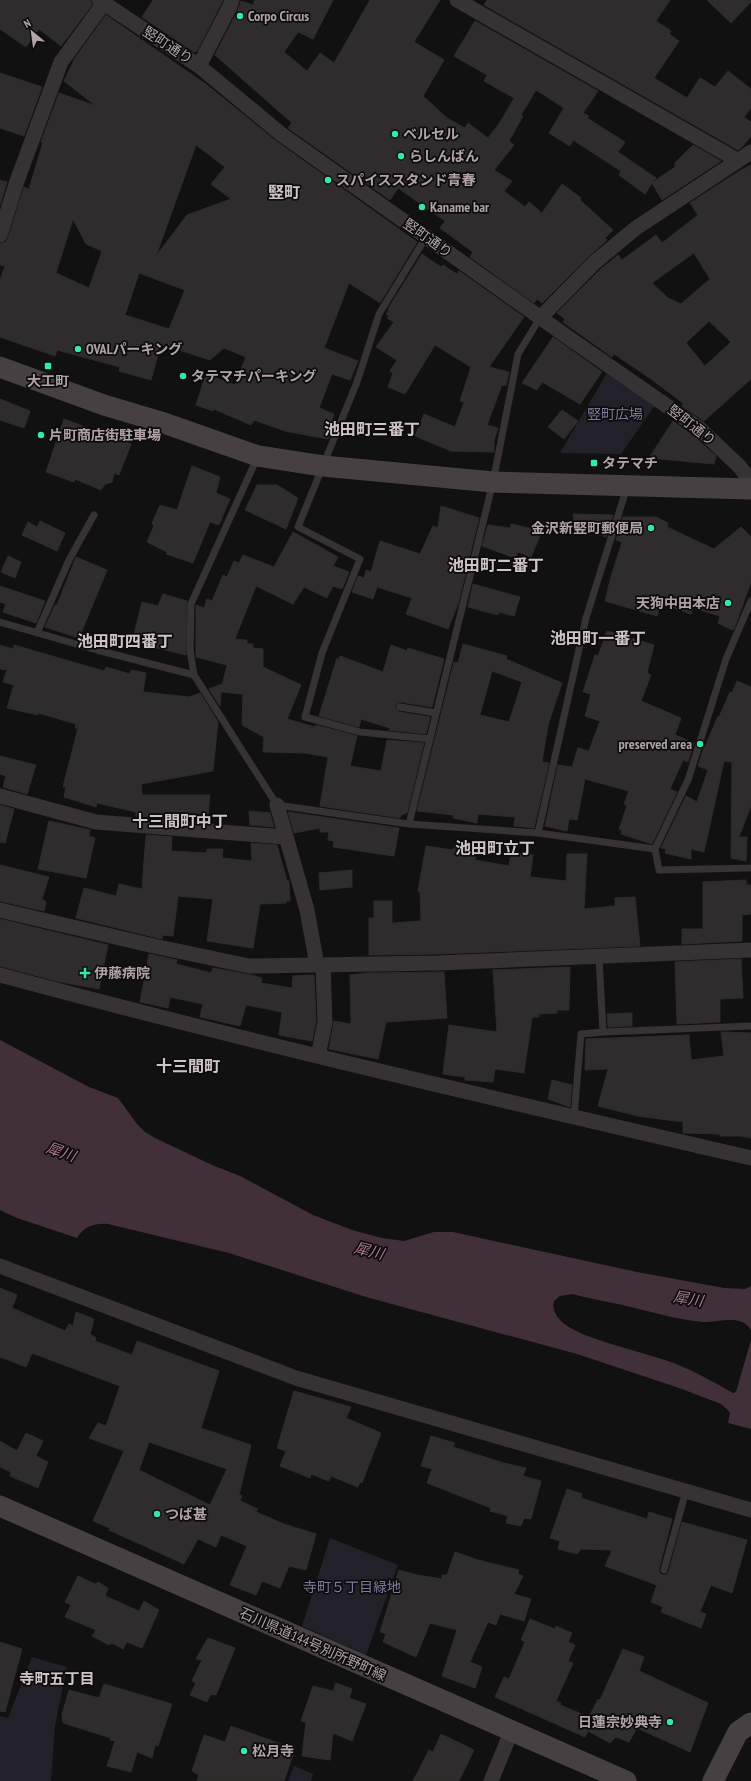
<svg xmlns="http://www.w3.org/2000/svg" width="751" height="1781" viewBox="0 0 751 1781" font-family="'PT Sans Narrow','Noto Sans JP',sans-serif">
<rect width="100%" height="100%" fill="#121111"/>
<!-- green -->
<path fill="#22212a" d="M608 371 655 405 621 454 560 453Z
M330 1538 398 1565 366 1655 302 1626Z
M32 1657 67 1667 55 1726 51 1781H0V1716L8 1718Z
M294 1766 313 1774 311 1781H288Z"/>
<!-- water -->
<path fill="#413039" d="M0 1040 89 1087 118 1098 137 1124 145 1132 155 1138 212 1165 240 1176 313 1215 352 1230 382 1238 404 1241 434 1232H453L637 1272 724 1288 745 1289 751 1286V1330C741 1313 718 1323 702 1322 681 1320 659 1314 639 1309 617 1303 594 1300 572 1294L560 1296 554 1301C552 1307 555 1315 560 1320 579 1340 647 1352 676 1364 696 1372 714 1382 733 1393L736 1392 751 1340V1429L728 1423 730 1413 727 1409 721 1404 682 1389 577 1354 366 1297 229 1253 108 1224C95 1223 84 1226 77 1238L17 1218 0 1210Z"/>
<!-- building -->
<path fill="#2e2c2c" stroke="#2e2b2b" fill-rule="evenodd" d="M0 0H90L92 5 61 46 39 29 26 47 0 29Z
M153 0H223L197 51 194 52 142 17Z
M255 0H333L313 39 298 32 284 52 307 71 320 53 334 63 370 0H440L414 42 444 60 423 96 447 118 465 128 468 123 488 138 499 124 514 98 484 81 487 75 454 56 475 21 598 91 583 113 589 116 587 118 625 142 618 152 656 178 653 182 675 167V163L693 145 721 161 662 200 652 183 645 194 619 175 621 171 573 140 570 146 549 133 564 108 536 90 521 115 523 116 509 141 514 145 494 170 512 181 504 191 525 207 529 202 542 213 562 184 581 198 580 200 613 230 605 238 607 240 589 256 542 303 537 299 534 303 470 257 473 252 440 228 445 221 398 188 390 200 288 128 292 123 215 55 238 10 241 1 253 5Z
M487 0H670L656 21 671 31 669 34 679 41 654 78 687 98 700 78 715 87 728 71 751 89V108L744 117 751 122V136L743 146 738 150 484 5Z
M707 0H751V2L731 23Z
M106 15 207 85 276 141 417 242 380 303 349 283 324 348 358 361 350 380 332 374 319 408 334 414 332 420 334 421 328 439 285 431 254 420 251 425 214 409 213 411 196 405 206 374 235 385 246 357 224 348 210 360 161 344 151 380 119 371 120 367 57 350 55 356 0 337V280L5 266 0 265V244L6 242 8 238 24 187 29 189 43 142H41L59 93 96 106 64 81 75 58ZM196 145 225 167 211 184 231 199 187 215 156 256ZM73 219 86 244 102 251 89 288 56 273ZM139 273 185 290 169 329 125 315Z
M0 73 42 87 24 136 0 128Z
M751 165V379L704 421 682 406 683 403 651 379 614 354 612 357 563 322 565 319 557 313 601 269 618 255 622 260 656 235 662 243 698 215 690 203 741 170ZM694 253 710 279 681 304 668 298 652 283ZM709 321 731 342 705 366 686 343Z
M0 180 7 182 0 205Z
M422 254 441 267 443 265 457 274 459 271 524 317 489 367 509 372 506 386 502 385 487 425 498 428 494 440V452L451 451 415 436 424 414 455 427 465 400 463 402 460 401 471 367 435 345 405 394 388 387 393 373 390 371 397 360 376 347 394 322 387 318 389 316 386 314 389 310 388 309Z
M553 337 602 372 580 404 542 382 537 390 522 383Z
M0 399 30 411 24 428 0 420Z
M562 410 578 421 564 439 548 427Z
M64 419 131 444 119 475 114 473 112 482 105 484 101 490 75 479 74 482 46 472Z
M673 421 697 439 716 456 714 464 649 458Z
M192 466 220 477 216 493 230 499 219 525 210 522 193 563 166 554 167 552 147 542 154 526 152 523 160 505 177 510Z
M257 485H277L298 498 286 529 245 510Z
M441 506 479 518 458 604 448 629 406 614 412 598 377 587 373 599 352 592 358 576 364 578 366 570 371 572 380 541 420 554 433 526 438 528Z
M573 514 613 515 606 537 574 526Z
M623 517H656L668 523 667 527 714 549 741 527 751 537V582L734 629 732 630 718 623 720 616 693 608 691 614 661 603 657 616 605 601 610 580 622 542 616 540Z
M40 521 65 533 57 551 22 535 28 522 37 527Z
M511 524 542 531 531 557 518 552 515 558 482 546 488 525 510 528Z
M293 532 338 557 333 566 349 572 342 589 333 586 327 598 304 587 293 604 256 586 235 639 247 640V644H253V648L263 649V667L301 685 287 719 315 727 316 725 357 736 350 766 381 771 387 740 424 743 407 813 401 815 400 818 320 806 328 757 305 753 263 752 264 737 242 725 243 694 221 692 220 706 209 689 222 684V686L227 665 196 657V605L204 608 207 599 212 601 223 575 227 577 234 561 239 563 243 555 274 567Z
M8 556 21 562 15 578 1 572Z
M76 557 107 570 79 638 45 627 55 605H57Z
M473 584 520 597 514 616 499 612 498 615 468 607Z
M0 586 45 601 36 623 3 612 6 604 0 602Z
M163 594 187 601 186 655 132 642 142 602 158 606Z
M607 631 654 645 647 673 651 675 641 701 681 718 675 735 694 743 688 762 683 760 670 789 677 792 652 844 621 834 622 830 619 829 627 806 624 804 629 791 585 779 577 820 569 819 567 831 545 826 558 765 572 767 578 748 589 751 600 721 585 716 591 694 583 692 595 655 598 656Z
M463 644 507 656 506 659 562 683 548 725 542 762 549 763 534 828 514 826 515 817 478 814 477 823 453 818 454 815 417 811 454 662 458 663ZM492 671 522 682 509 722 480 715Z
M0 645 13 649 14 645 104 671 106 667 130 674 131 670 146 673 143 692 189 697 200 693 218 722 213 771 141 784 142 795H210L208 814 180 812V816H173V819L136 816V812L97 803 96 807 64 797 66 787H63L78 728H75L76 724 39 713 38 715 7 708 14 685 3 682 7 670 0 669Z
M391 645 407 651 408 648 444 659 432 707 400 702 395 706 396 709 399 712 430 717 426 734 389 730 390 728 361 719 359 727 319 716 337 658 339 659 340 656 383 672Z
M737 681 751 687V806L739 837H747L746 861 731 858 732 762 724 761 704 852 691 849V859L665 853 666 849 661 848 686 796 697 802 708 770 698 766 704 747H705L718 716 719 717 730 692 732 693Z
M0 756 36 765 27 794 3 787 6 776 0 774Z
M0 805 14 809 5 843 0 842Z
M249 811 270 813 274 827 250 825Z
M288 812 399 828 394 856 333 847 334 841 328 840 329 832H320V828L294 833Z
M49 821 90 830 89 836 95 838 86 878 38 869Z
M146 835 172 837 171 851 206 853 207 849H223L222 858 252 861 251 843 277 845 287 881H289L290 901H286V903L260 904 253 948 207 941 213 899 178 896 173 936 163 935 162 939 76 918 84 888 116 896 119 884 142 889Z
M426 846 453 850 454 847 476 849 475 860 509 866 511 853 533 855 530 877 566 881 567 854H587L584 909 615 906V898L635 897 640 946 438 954 369 955V918H374V901H392V923L421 921 420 892 418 891Z
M0 865 49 877 42 899 46 902 44 911 0 901Z
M352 870V887L320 890 319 873Z
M746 880V885H751V914L742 915V941L682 944V929H703V882Z
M0 919 108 945 99 989 56 981 0 966Z
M149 954 177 960 176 964 211 973 213 968 251 975 262 978 261 983 292 988 293 976 314 975 316 1021 312 1041 279 1035 282 1012 246 1005 240 1026 200 1017 203 1004 170 997 168 1008 140 1002Z
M741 959 743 998 720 999V1022L677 1024 675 962Z
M570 967 569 1010H557V1013L539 1014V1017H532L524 1073 495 1069 493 1082 465 1080V1077L443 1074 449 1025 497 1032 493 970Z
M444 972 447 1018 386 1022 378 1059 329 1049 334 1021 351 1024 350 975 368 973Z
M632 1013V1026L608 1027 607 1014Z
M721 1032 751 1033V1138L740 1136H720V1134L684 1133H683V1122L638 1116 598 1106 608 1069 585 1070 586 1039 689 1035 691 1060 724 1056Z
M552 1080 572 1085 570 1107 548 1099Z
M0 1288 17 1295 12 1308 65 1331 69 1324 73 1326 76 1312 94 1319 90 1334 96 1338 95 1341 132 1355 137 1341 219 1371 201 1428 251 1445 239 1495 242 1496 240 1501 258 1509 256 1512 284 1524 316 1534 306 1570 289 1566 280 1588 262 1581 256 1595 230 1585 247 1546 221 1535 216 1547 198 1539 184 1564 109 1530 110 1528 93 1521 124 1451 89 1438 98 1423 106 1426 120 1386 32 1353 26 1367 0 1357ZM149 1442 227 1469 210 1505 139 1470Z
M294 1391 351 1407 346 1418 381 1433 362 1483 360 1482 358 1487 331 1476 329 1481 311 1474 310 1478 280 1466 286 1451 277 1448Z
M26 1433 43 1441 36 1456 48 1462 38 1488 10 1476 11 1472 0 1467V1441L17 1451Z
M431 1436 455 1443 453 1447 504 1463 526 1468 523 1476 541 1481 531 1519 524 1518 521 1526 506 1523 508 1516 490 1511 491 1508 427 1483 432 1469 421 1466Z
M567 1489 582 1494 581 1498 647 1519 649 1512 672 1519 659 1569V1572L662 1575H666L669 1571 682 1522 747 1540 732 1593 711 1585 700 1612 706 1614 701 1628 661 1612 663 1607 651 1602 657 1585 605 1566 612 1550 581 1549 577 1554 558 1549 560 1541 550 1538Z
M455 1552 478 1560 519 1570 518 1574 523 1576 514 1594 531 1599 524 1621 500 1614 496 1625 488 1622 470 1662 482 1667 475 1688 442 1676 457 1630 430 1623 416 1657 383 1642 386 1634 380 1632 399 1570 417 1575 442 1579V1575H447Z
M78 1576 95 1584 98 1582 108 1588 105 1596 139 1611 144 1601 159 1610 142 1648 127 1642 123 1649 112 1643 109 1645 92 1636 96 1630 65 1617 71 1605 65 1602Z
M530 1619 555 1629 556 1626 572 1633 568 1642 575 1645 568 1661 573 1663 556 1701 561 1703 560 1705 589 1717 598 1699 600 1700 623 1649 644 1657 639 1671 708 1703 690 1752 637 1728 629 1742 616 1737 610 1743 588 1731 585 1737 495 1697 504 1677 509 1679 525 1642 521 1640Z
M208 1638 235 1648 216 1695 211 1694 207 1702 190 1695 196 1683 192 1681 202 1660 196 1659Z
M0 1642 22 1649 5 1712 0 1711Z
M336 1683 352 1689 349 1698 366 1704 352 1741 333 1733 330 1760 302 1756 306 1723 301 1721 313 1686 333 1691Z
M104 1684 172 1704 158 1746 155 1745 152 1758 137 1752 131 1772 107 1766 115 1741 110 1740 111 1738 63 1723 62 1714 69 1690 99 1698Z
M231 1726 295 1749 284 1781H197L199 1775 192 1771 204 1735 225 1742Z
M441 1734 474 1750 459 1781H413L429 1750 433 1752Z"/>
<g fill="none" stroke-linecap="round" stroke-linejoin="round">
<!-- lane -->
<path stroke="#373233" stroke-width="7" d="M426 237 379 314 357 382 298 527 360 559 322 653 305 717 360 732 430 739
M257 458 191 604 190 650 194 675 277 805 409 824 538 833 655 849 659 870 751 868
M0 622 97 650 194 675
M37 633 69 560 94 515
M400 707 436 713
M409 824 493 482 518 354 540 318
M538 833 586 618 627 487
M655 849 688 780 726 659 751 601
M603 1032 751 1026
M574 1117 581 1034 603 1032 599 957
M664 1570 686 1491"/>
<!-- street -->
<path stroke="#373233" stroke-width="15" d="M99 0 199 66 281 134 569 338 700 429 740 467 751 482
M457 0 737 160
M199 66 230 6 232 0
M0 235 17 181 61 62 104 3
M540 318 595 262 636 228 751 152
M0 796 96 822 285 837
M277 805 307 910 317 965
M0 910 154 946 249 966 438 963 751 950
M0 975C249 1042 500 1100 751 1158
M318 1056 325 1022 323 965
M0 1266 296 1378 751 1510
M491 1781 511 1732"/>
<!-- secondary -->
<path stroke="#474042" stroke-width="21" d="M0 367 104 405 161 422 258 456 323 466 493 482 751 489
M0 1506 626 1781
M713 1781 738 1732 751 1723"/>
</g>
<!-- markers -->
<g fill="#32e9a8" stroke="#0d0c0c" stroke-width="1.5">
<circle cx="240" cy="16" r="4"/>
<circle cx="395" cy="134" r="4"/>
<circle cx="401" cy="156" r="4"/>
<circle cx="328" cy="180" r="4"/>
<circle cx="422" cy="207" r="4"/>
<circle cx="78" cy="349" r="4"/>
<rect x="44" y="362" width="8" height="8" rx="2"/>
<circle cx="183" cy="376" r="4"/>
<circle cx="41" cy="435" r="4"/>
<rect x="590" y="459" width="8" height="8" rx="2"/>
<circle cx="651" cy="528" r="4"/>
<circle cx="728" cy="603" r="4"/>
<circle cx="700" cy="744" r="4"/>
<path d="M83 967h4v4h4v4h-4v4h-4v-4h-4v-4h4z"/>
<circle cx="157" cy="1514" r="4"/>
<circle cx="670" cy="1722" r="4"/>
<circle cx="244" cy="1751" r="4"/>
</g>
<g text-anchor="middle" stroke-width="3.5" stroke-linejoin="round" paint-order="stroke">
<!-- poi labels -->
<g font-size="14" font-weight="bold" fill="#b2a3a8" stroke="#0d0c0c" text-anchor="start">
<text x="248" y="21">Corpo Circus</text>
<text x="403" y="139">ベルセル</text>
<text x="409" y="161">らしんばん</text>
<text x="336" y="185">スパイススタンド青春</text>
<text x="430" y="212">Kaname bar</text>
<text x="86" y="354">OVALパーキング</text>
<text x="191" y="381">タテマチパーキング</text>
<text x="48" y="386" text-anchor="middle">大工町</text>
<text x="49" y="440">片町商店街駐車場</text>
<text x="602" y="468">タテマチ</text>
<text x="643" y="533" text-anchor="end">金沢新竪町郵便局</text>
<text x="720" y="608" text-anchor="end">天狗中田本店</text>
<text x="692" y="749" text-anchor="end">preserved area</text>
<text x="94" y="978">伊藤病院</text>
<text x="165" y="1519">つば甚</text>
<text x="662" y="1727" text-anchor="end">日蓮宗妙典寺</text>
<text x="252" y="1756">松月寺</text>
</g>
<!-- street labels -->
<g font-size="14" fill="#b2a3a8" stroke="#0d0c0c">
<text transform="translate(168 45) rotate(33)" y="5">竪町通り</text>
<text transform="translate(428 238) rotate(35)" y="5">竪町通り</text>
<text transform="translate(692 425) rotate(38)" y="5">竪町通り</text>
<text transform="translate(313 1644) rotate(24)" y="5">石川県道144号別所野町線</text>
</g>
<!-- park labels -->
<g font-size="14" fill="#7c7a9d" stroke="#0d0c0c">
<text x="615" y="419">竪町広場</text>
<text x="352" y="1592">寺町５丁目緑地</text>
</g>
<!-- water labels -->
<g font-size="15" font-style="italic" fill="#ad7a96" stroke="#0d0c0c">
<text transform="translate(61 1152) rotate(19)" y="5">犀川</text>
<text transform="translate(369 1251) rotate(14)" y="5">犀川</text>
<text transform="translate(688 1299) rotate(9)" y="5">犀川</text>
</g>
<!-- neighbourhood labels -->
<g font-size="15" font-weight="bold" fill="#cfc3c7" stroke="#0d0c0c">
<text x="57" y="1684">寺町五丁目</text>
</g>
<!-- quarter labels -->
<g font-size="16" font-weight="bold" fill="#cfc3c7" stroke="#0d0c0c">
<text x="284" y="198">竪町</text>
<text x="372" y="435">池田町三番丁</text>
<text x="496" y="571">池田町二番丁</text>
<text x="598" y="644">池田町一番丁</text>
<text x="125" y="647">池田町四番丁</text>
<text x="180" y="827">十三間町中丁</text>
<text x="495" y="854">池田町立丁</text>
<text x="188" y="1072">十三間町</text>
</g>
</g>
<!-- north arrow -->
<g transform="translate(32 32) rotate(331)" stroke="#0d0c0c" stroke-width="3" paint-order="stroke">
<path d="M0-3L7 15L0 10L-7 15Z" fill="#b2a3a8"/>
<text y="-6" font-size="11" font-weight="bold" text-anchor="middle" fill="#b2a3a8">N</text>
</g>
</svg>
